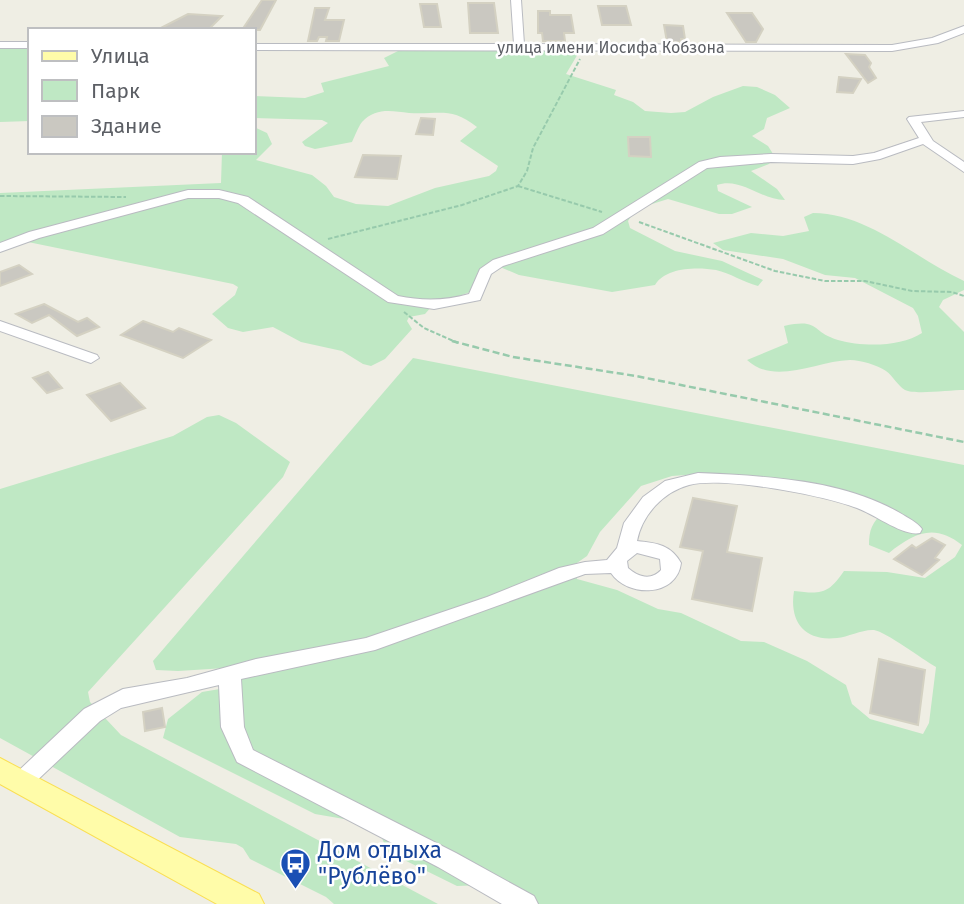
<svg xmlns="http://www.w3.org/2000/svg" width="964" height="904" viewBox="0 0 964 904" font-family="'Fira Sans',sans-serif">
<rect width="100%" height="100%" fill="#efeee4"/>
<!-- green -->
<path fill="#bfe8c4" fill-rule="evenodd" d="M0 47H30V121L0 122Z
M568 50 579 52 566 74 616 90 614 95 633 102 645 111 671 113 685 112 713 97 743 86 757 87 775 95 790 108 767 118 764 129 752 136 768 146 775 157 769 164 751 171 777 189 785 200C761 200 741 177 717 185L718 191 752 207 732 214H719L668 199 636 209 628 221 630 228 675 251 722 261 763 280 758 286C743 282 730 273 716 270 697 267 666 267 655 285L612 292 519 275 493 264 478 272 470 292 432 306 425 314 409 317 407 321 412 329 385 359 371 366 363 364 342 351 301 342 273 327 243 332 228 328 212 314 235 295 238 287 233 284 28 242 0 245V193L221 183 222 152H254V127L267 133 272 144 256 160 312 175 326 186 334 197 356 204 388 206 435 188 489 176 496 171 498 166 460 141 477 127C451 106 438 115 409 113 392 111 376 107 362 122 358 127 355 136 352 142L315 149 305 146 302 142 328 123 322 120 254 118V96L305 98 324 92 321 83 389 66 384 58 398 51Z
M813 213C868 213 916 259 964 281V290L943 300 939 307 964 332V390C950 390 915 395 905 390 898 386 893 376 886 371 877 365 861 360 850 360 816 361 775 386 747 360L788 343 784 326C821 318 810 332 838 340 863 347 901 347 922 333L918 316 913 308 855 278 825 275 783 259 723 250 713 243 751 233 783 236 809 231 804 217Z
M413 358 964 465V904H514L484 885 457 886 388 852 371 813 344 819 315 814 163 738 168 719 202 692 226 688V668L178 671 156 670 153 661ZM712 473 875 500 884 512C872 522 869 530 869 545L889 553C914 533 934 523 962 545L955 557 925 578 887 572 844 571C828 595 820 594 794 591 789 621 804 642 837 638 848 637 863 629 874 630 886 632 922 659 936 667L929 723 923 734 870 719 852 704 846 685 807 661 764 642 741 641 681 613 658 609 617 590 577 579 574 565 587 556 600 532 641 486 672 476Z
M219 415 236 423 290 462 283 477 88 692 90 702 121 735 438 904H334L326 897 250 859 243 848 236 844 180 837 0 738V489L173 436 207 417Z"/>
<!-- building -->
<path fill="#cac8c1" stroke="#d4d1c2" stroke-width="2" d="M262 0H276L260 30H242Z
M468 3H494L498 33H470Z
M420 4H437L441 27H424Z
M598 6H626L631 25H602Z
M315 8H329L325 20H344L339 41H326L327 37H319L317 41H308Z
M538 11H550V15H571L574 33H564L565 41H543L542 33H538Z
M727 13H752L763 29 756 42H746Z
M188 14 222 16 208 30H157Z
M664 25 683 26 685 39H681V42H667Z
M846 54 865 55 871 63 869 67 876 78 868 83Z
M839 77 861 79 853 93 837 92Z
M421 118 435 119 433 135 416 134Z
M628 137H650L651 157 629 156Z
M363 155 401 156 397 179 355 177Z
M19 265 32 274 0 286V272Z
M44 304 78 322 87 318 99 327 77 336 49 315 32 323 16 314Z
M143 321 173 332 179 328 211 340 183 358 121 335Z
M48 372 62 388 47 393 33 378Z
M120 383 145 408 111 421 87 395Z
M693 498 737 506 727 552 762 558 752 611 692 599 703 551 680 547Z
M932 538 945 545 935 558 939 560 922 575 894 559 912 545 916 548Z
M879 659 925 670 918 725 870 713Z
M162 708 165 727 145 731 143 712Z"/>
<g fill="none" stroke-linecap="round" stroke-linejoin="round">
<defs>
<path id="minor" d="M511 0H521L524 44 892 45 932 38 964 26V33L938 43 892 51 254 50V44H514Z
M0 42H30V48H0Z
M964 111V117L921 122 933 141 964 162V172L923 144 880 159 853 164 771 162 707 168 603 234 503 266 491 274 480 300 434 309 388 302 238 203 219 198H188L39 238 0 252V243L29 232 188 190H219L248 197 398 296C422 301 445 301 469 294L480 269 493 260 593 228 699 162 720 157 771 154 853 156 874 153 919 138 907 119 909 117Z
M0 321 97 355 99 358 91 363 85 361 0 331Z
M698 473C765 476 841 479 900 513 908 518 917 522 922 529L920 533C904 537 874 514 857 508 823 495 723 476 689 485 663 492 642 515 637 541 657 543 671 545 681 563 677 597 628 598 611 573L585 574 375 650 241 679 244 727 253 750 456 853 534 896 538 904H502L438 867 237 762 221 727 219 685 121 708 100 721 29 788 21 791 13 788 9 782 13 776 84 709 123 689 187 678 256 659 366 638 487 597 559 568 585 562 607 560 617 548 624 523 643 497 665 481ZM637 553 660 559 661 570C651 581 638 577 628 568L627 561Z"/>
<path id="major" d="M0 758 259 894 264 904H217L0 784Z"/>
</defs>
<!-- minor casing -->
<use href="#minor" stroke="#b9bbc1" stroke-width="2"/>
<!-- major casing -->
<use href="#major" stroke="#fadf53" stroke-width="2"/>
<!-- path-far1 -->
<path stroke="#97caac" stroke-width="2" stroke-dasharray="4.5 2" stroke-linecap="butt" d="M518 186 602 212
M0 196 126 197
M639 222 775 271 825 281H865L912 291 952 292 964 296
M328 239 462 205 518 186 527 171 533 148 580 59
M404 312 424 328 458 343"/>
<!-- path -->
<path stroke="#97caac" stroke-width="2.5" stroke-dasharray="7 3.5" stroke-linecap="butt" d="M452 341 513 357 636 376 964 442"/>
<!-- minor -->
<use href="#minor" fill="#fff" fill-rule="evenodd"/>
<!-- major -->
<use href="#major" fill="#fffca9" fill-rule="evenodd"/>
</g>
<!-- icons -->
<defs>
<symbol id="bus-pin" viewBox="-11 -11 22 30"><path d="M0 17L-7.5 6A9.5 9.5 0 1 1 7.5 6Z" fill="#1a4fb4" stroke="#fff"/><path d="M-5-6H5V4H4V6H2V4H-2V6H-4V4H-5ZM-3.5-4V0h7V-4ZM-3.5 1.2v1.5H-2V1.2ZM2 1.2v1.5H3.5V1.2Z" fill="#fff"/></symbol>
</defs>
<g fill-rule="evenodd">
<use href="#bus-pin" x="278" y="846" width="35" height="47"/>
</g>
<g text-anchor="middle" stroke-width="5" stroke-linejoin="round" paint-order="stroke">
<!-- far-street labels -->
<g font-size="16" fill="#5c5f65" stroke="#fff">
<text x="611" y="53">улица имени Иосифа Кобзона</text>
</g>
<!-- near-transit labels -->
<g font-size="23" fill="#164399" stroke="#fff" text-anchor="start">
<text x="318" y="858">Дом отдыха<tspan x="318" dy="26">"Рублёво"</tspan></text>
</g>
</g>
<!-- legend -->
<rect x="28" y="28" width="228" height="126" fill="#ffffff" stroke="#bebfc1" stroke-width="2"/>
<rect x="42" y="51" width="35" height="10" fill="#fffca9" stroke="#bebfc1" stroke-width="2"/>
<text x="91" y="63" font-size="21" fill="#5c5f65">Улица</text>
<rect x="42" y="80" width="35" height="21" fill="#bfe8c4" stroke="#bebfc1" stroke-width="2"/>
<text x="91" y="98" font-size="21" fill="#5c5f65">Парк</text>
<rect x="42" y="116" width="35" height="21" fill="#cac8c1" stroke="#bebfc1" stroke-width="2"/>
<text x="91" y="133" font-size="21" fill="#5c5f65">Здание</text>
</svg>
